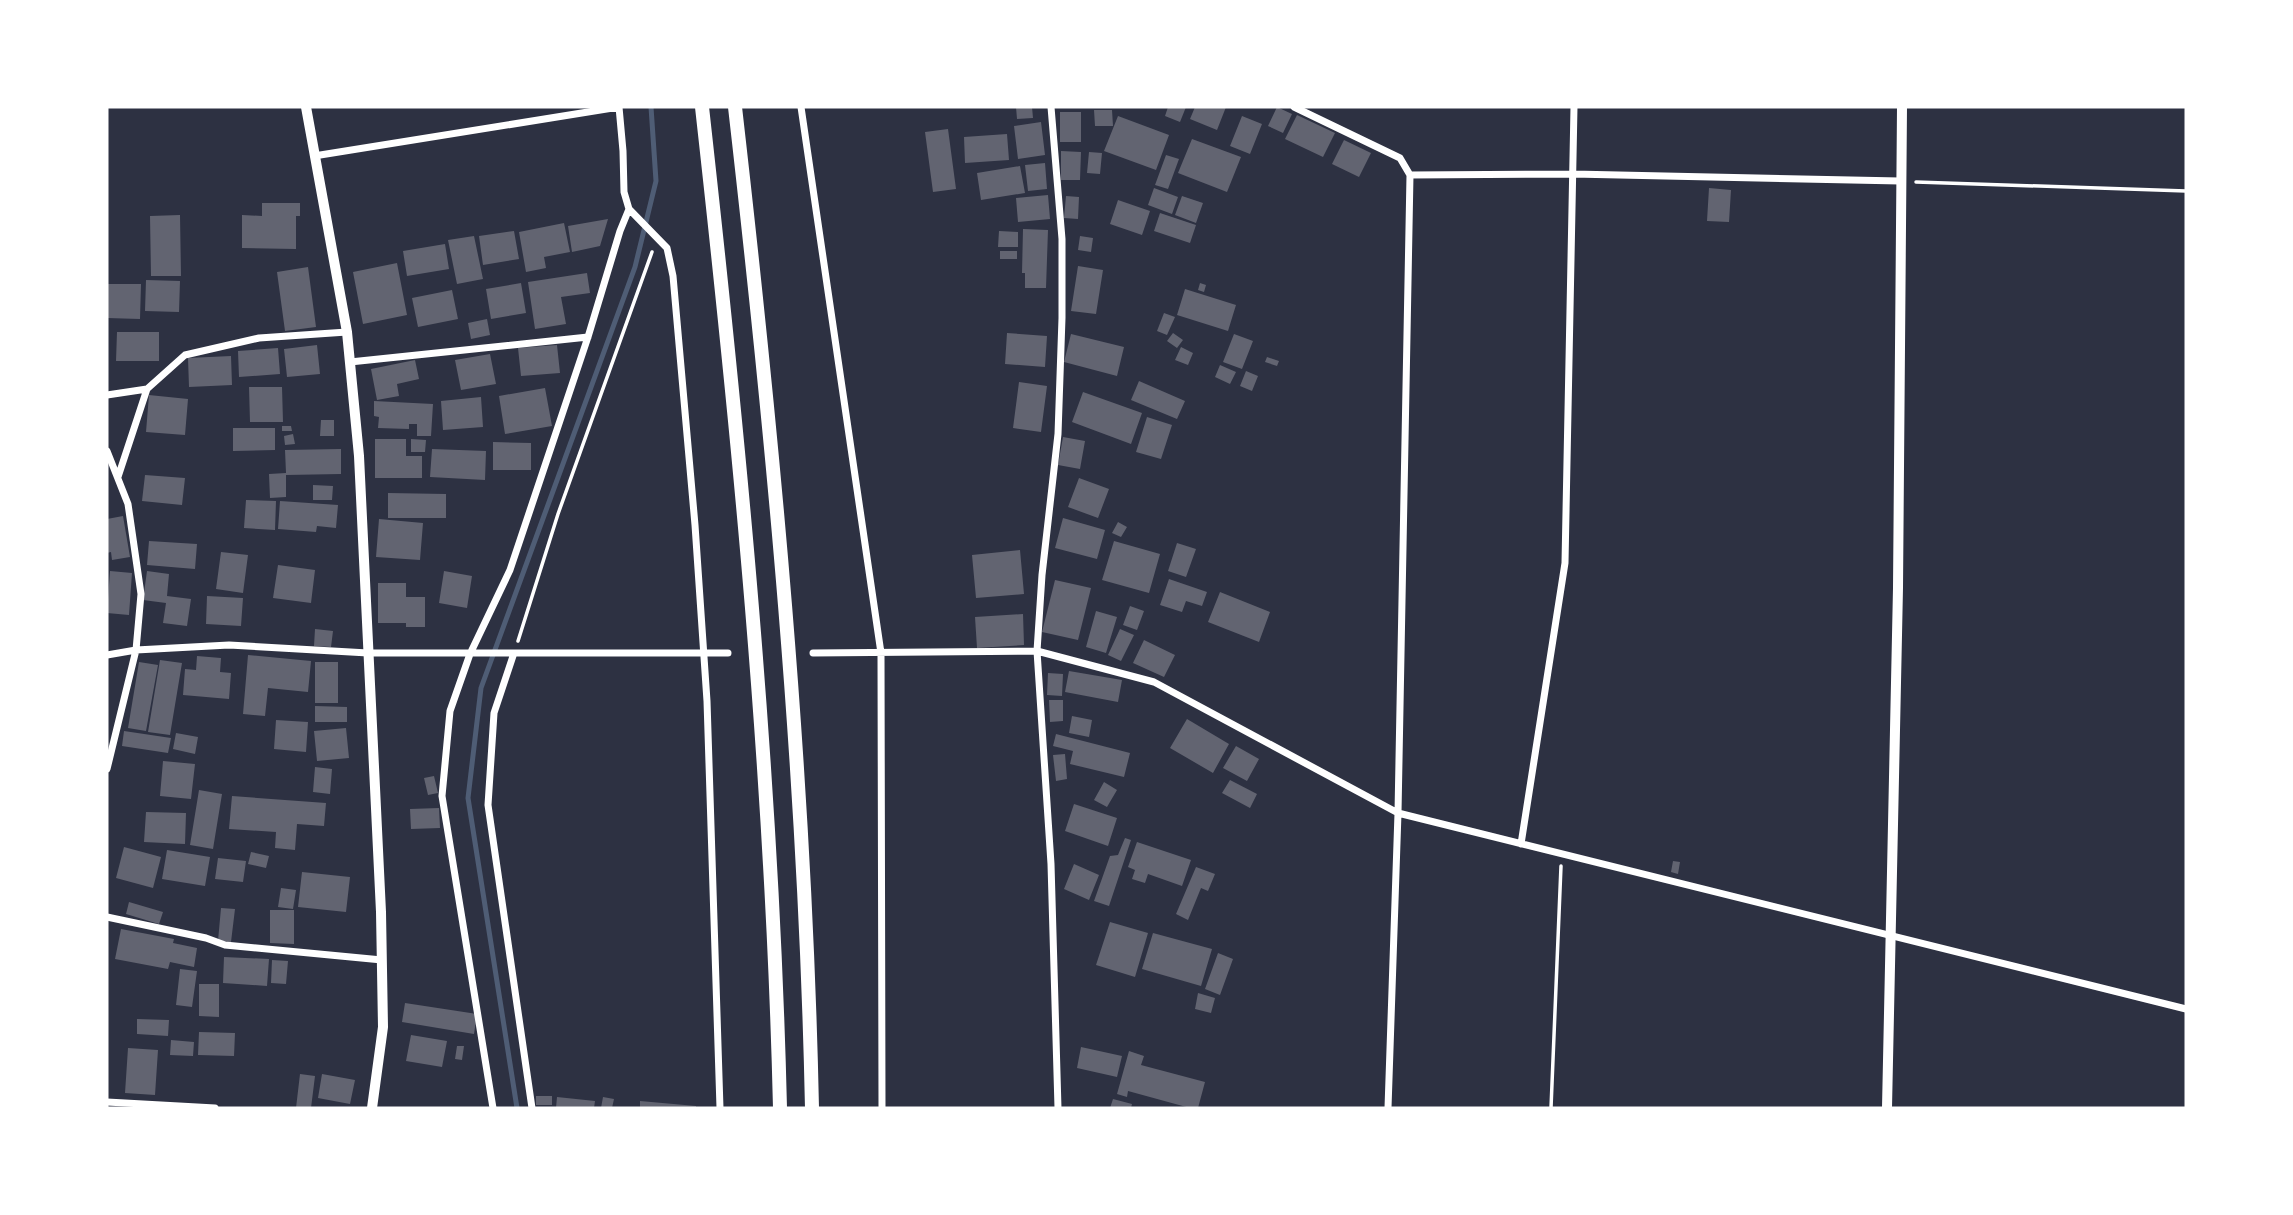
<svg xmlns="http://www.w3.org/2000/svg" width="2293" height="1215" viewBox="0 0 2293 1215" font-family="Montserrat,sans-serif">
<rect width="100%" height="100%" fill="#2d3142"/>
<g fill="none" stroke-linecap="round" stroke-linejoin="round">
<!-- stream -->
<path stroke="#4f5d75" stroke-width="5" d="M517 1108 468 798 481 688 635 267 656 181 651 107"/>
</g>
<!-- building -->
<path fill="#626471" d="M1016 107H1032L1033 118 1017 119Z
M1168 107H1186L1180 122 1165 116Z
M1195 107H1226L1217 130 1190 119Z
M1277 107 1292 114 1283 133 1268 126Z
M1094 110H1112L1113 126H1095Z
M1060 112H1081V142H1060Z
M1297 115 1335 133 1323 157 1285 139Z
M1118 116 1169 135 1156 170 1104 151Z
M1242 116 1262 124 1250 154 1230 146Z
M1041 122 1045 155 1018 159 1014 126Z
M948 129 956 189 933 192 925 132Z
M1007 134 1009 160 965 163 964 137Z
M1192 139 1241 157 1227 192 1178 173Z
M1344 140 1371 153 1359 177 1332 164Z
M1061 151 1081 152 1080 180H1061Z
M1089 152 1102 153 1100 174 1087 173Z
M1166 155 1179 159 1168 189 1155 185Z
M1045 163 1047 189 1028 191 1025 165Z
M1020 166 1025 193 981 200 977 173Z
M1154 188 1178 197 1172 214 1148 205Z
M1709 188 1731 190 1729 222 1707 221Z
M1048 195 1050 219 1018 222 1016 198Z
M1066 196 1079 197 1078 219 1064 218Z
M1182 196 1203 203 1196 223 1175 215Z
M1118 200 1150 211 1142 235 1110 224Z
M262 203H300V216H296V249L242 248V215L262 216Z
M1160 213 1196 225 1190 243 1154 231Z
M180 215 181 276H151L150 216Z
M608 219 600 246 572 252 568 226Z
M564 223 570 252 544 257 546 268 526 272 519 232Z
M1023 229 1048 230 1046 288H1025V273H1022Z
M514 231 519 259 483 265 479 236Z
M999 231 1018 232V247H998Z
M474 236 483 279 457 284 448 240Z
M1080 236 1093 238 1091 252 1078 250Z
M445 244 449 269 407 276 403 251Z
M1000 251H1017V259H1000Z
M397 263 407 315 363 324 353 272Z
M1078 266 1103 270 1096 314 1071 311Z
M308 267 316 327 285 331 277 272Z
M587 273 590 293 561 297 566 324 535 329 528 282Z
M146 280 180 281 179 312 145 311Z
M521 283 526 313 491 319 486 289Z
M1200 283 1206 285 1204 292 1198 290Z
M107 284H141L140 319 107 318Z
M1185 289 1236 305 1228 331 1177 315Z
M452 290 458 319 418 327 412 298Z
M1164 313 1175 317 1167 335 1157 331Z
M487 319 490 335 471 339 468 323Z
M117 332H159V361H116Z
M1007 333 1047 336 1045 367 1005 364Z
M1173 333 1183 340 1177 348 1167 341Z
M1071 334 1124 347 1117 376 1064 362Z
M1234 334 1253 341 1242 369 1223 362Z
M317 345 320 374 287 377 284 349Z
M557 345 560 373 521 376 518 348Z
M1181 347 1193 353 1188 365 1175 360Z
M278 348 280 374 239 377 238 351Z
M490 354 496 384 461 390 455 360Z
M231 356 232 385 189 387 188 358Z
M1267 357 1279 361 1277 366 1265 362Z
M415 360 419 379 397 384 399 396 377 400 371 369Z
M1220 365 1236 372 1230 384 1215 377Z
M1246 371 1258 376 1252 391 1240 386Z
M1139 381 1185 401 1177 419 1131 400Z
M1019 382 1047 386 1041 432 1013 428Z
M249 387H282L283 422H250Z
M545 388 552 426 505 434 499 396Z
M1083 392 1142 413 1131 444 1072 422Z
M149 395 188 399 185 435 146 432Z
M481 397 483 427 443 430 441 401Z
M374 401 433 404 431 436H417V424H409V429L378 428 379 417 374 416Z
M1147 417 1172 425 1161 459 1136 452Z
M321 420H334V436H320Z
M282 426H291L292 431H282Z
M233 428H275V450L233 451Z
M293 434 295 444 285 445 284 436Z
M1063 437 1085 441 1080 469 1058 465Z
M375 439H406V456H422V478H375Z
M411 439 426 440 425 452H411Z
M493 442 531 443V470H493Z
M341 449V474L286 475V497L270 498 269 474 286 473 285 450Z
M432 449 486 451 485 480 430 477Z
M145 475 185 478 182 505 142 501Z
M1079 478 1109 489 1098 518 1068 507Z
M313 485 333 486 332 500H313Z
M388 493 446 494V518H388Z
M246 500 276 501 275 530 244 528Z
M280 501 338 505 336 528 317 526 316 532 278 529Z
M123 516 130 557 112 560 111 552 107 553V519Z
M1063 518 1105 530 1097 559 1055 548Z
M379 519 423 523 420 560 376 557Z
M1118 522 1127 527 1121 537 1112 533Z
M149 541 197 544 195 569 147 565Z
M1114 541 1160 554 1149 593 1102 580Z
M1177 543 1196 549 1186 577 1168 571Z
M1020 550 1024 594 976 598 972 555Z
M221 552 248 555 243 593 216 589Z
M278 565 315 570 311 603 273 598Z
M110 571 132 573 129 615 107 613Z
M147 571 169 574 167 596 191 599 187 626 163 623 166 603 143 600Z
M444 571 472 576 467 608 439 603Z
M1169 579 1207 592 1202 606 1186 601 1182 612 1160 605Z
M1055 580 1091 588 1078 640 1042 632Z
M378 583H406V597H425V627H406V623H378Z
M1220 592 1270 612 1259 642 1208 622Z
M207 596 243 598 241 626 206 624Z
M1130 606 1144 611 1137 630 1123 625Z
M1096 611 1117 617 1106 653 1086 647Z
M1023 614 1024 645 977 648 975 617Z
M315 629 333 631 331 647 314 646Z
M1120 629 1134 635 1121 661 1108 655Z
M1144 640 1175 655 1164 677 1133 663Z
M248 655 311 661 308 692 268 688 265 716 243 714Z
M197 656 221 658 220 672 231 673 229 699 183 695 185 669 196 670Z
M160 660 182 663 170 735 148 732Z
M139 662 158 665 146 731 128 728Z
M315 662H338V703H315Z
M1069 671 1122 680 1118 702 1065 692Z
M1048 673 1063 674 1062 696 1047 695Z
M1049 700H1063V721L1050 722Z
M315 706 347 707V722H315Z
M1072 716 1092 720 1089 737 1069 733Z
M1187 719 1229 744 1213 773 1170 748Z
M276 720 308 722 306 752 274 749Z
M346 728 349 758 317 761 314 731Z
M124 731 171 738 168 753 122 746Z
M176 733 198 737 195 754 173 749Z
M1056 734 1130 753 1124 777 1070 764 1073 751 1053 746Z
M1236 746 1259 759 1247 781 1223 768Z
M1065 754 1067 779 1056 781 1053 755Z
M163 761 195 764 191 799 160 796Z
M315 767 332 769 330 794 313 792Z
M434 776 438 793 428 795 424 778Z
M1230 780 1257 794 1250 808 1222 793Z
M1104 782 1117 790 1107 807 1094 800Z
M199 790 222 794 213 849 190 845Z
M232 796 326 803 324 826 297 824 295 850 275 848 276 832 229 829Z
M1074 804 1117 818 1108 846 1065 831Z
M439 808 440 828 411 829 410 809Z
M146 812 186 813 185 844 144 842Z
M1125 838 1131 840 1109 906 1094 901 1110 856 1118 855Z
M1137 842 1191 860 1182 886 1148 874 1145 883 1132 879 1135 870 1128 867Z
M124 847 161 857 153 888 116 878Z
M167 850 210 857 205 886 162 879Z
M251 852 269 856 266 868 248 864Z
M218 858 246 861 243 882 215 879Z
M1673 861 1680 862 1678 874 1671 872Z
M1074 864 1099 875 1089 900 1064 889Z
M1196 867 1215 874 1208 891 1201 888 1188 920 1176 914Z
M302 872 350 877 346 912 298 907Z
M281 888 296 890 293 909 278 907Z
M129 902 163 912 159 924 126 914Z
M221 908 235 909 231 942 218 941Z
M270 910H294V944L270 943Z
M1110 922 1148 933 1135 977 1096 965Z
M121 929 174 939 173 943 197 948 194 967 170 962 168 969 115 959Z
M1153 933 1212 949 1201 986 1142 969Z
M1218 953 1233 959 1220 995 1205 989Z
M224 957 269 959 267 986 223 983Z
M272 960 288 961 286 984 271 983Z
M180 969 197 971 192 1007 176 1005Z
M199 984H219V1017L199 1016Z
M1198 993 1215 998 1211 1013 1195 1009Z
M405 1003 477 1014 474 1034 402 1022Z
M137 1019 169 1020 168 1036 137 1034Z
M199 1032 235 1033 234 1056 198 1055Z
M411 1035 447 1041 442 1067 406 1061Z
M171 1040 194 1042 193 1056 170 1055Z
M457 1046H464L462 1060 455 1059Z
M1081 1047 1122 1056 1117 1077 1077 1068Z
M128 1048 158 1050 155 1095 125 1093Z
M1129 1051 1144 1056 1141 1065 1205 1082 1198 1108H1190L1128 1091 1127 1097 1117 1094Z
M300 1074 315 1076 311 1108H296Z
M322 1074 355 1080 350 1104 318 1098Z
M536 1096H552V1105H536Z
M557 1097 595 1101 594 1108H556Z
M603 1097 614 1099 612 1108H601Z
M1113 1099 1132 1104 1131 1108H1110Z
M640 1101 696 1106V1108H640Z"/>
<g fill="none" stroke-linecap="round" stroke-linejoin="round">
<!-- path -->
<path stroke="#fff" stroke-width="3.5" d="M1916 182 2186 191
M518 641 558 514 652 252
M1551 1108 1561 866"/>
<!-- minor -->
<path stroke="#fff" stroke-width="7" d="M619 107 623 151 624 192 629 209 667 248 673 276 695 525 707 701 720 1108
M801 107 881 653 882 1108
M1051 107 1062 239V318L1058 434 1042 575 1037 651 1051 864 1058 1108
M1294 107 1400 158 1410 175 1398 813 1388 1108
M314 156 619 107
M1410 175 1573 174 1900 181
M350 362 588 337
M107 395 147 389
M107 451 128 504 141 594 136 650 107 769
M118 477 147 389 185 355 259 338 347 332
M514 653 494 713 488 805 532 1108
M813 653 1037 651 1154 682 1398 813 2186 1009
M107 655 136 650 229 645 368 653H728
M1521 844 1565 563 1574 107
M107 917 206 938 225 945 382 960
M107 1102 215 1108
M493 1108 442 796 450 711 470 654 510 570 588 337 620 231 629 209"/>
<!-- tertiary -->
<path stroke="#fff" stroke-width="10" d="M1887 1108 1898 588 1902 107"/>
<!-- secondary -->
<path stroke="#fff" stroke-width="10" d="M306 107 347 332 359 456 381 912 383 1027 372 1108"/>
<!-- motorway -->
<path stroke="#fff" stroke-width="14" d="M702 107C739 439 772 774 780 1108
M735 107C773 439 805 774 812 1108"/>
</g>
<!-- border -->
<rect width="2293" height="1215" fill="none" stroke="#ffffff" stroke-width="217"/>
</svg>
